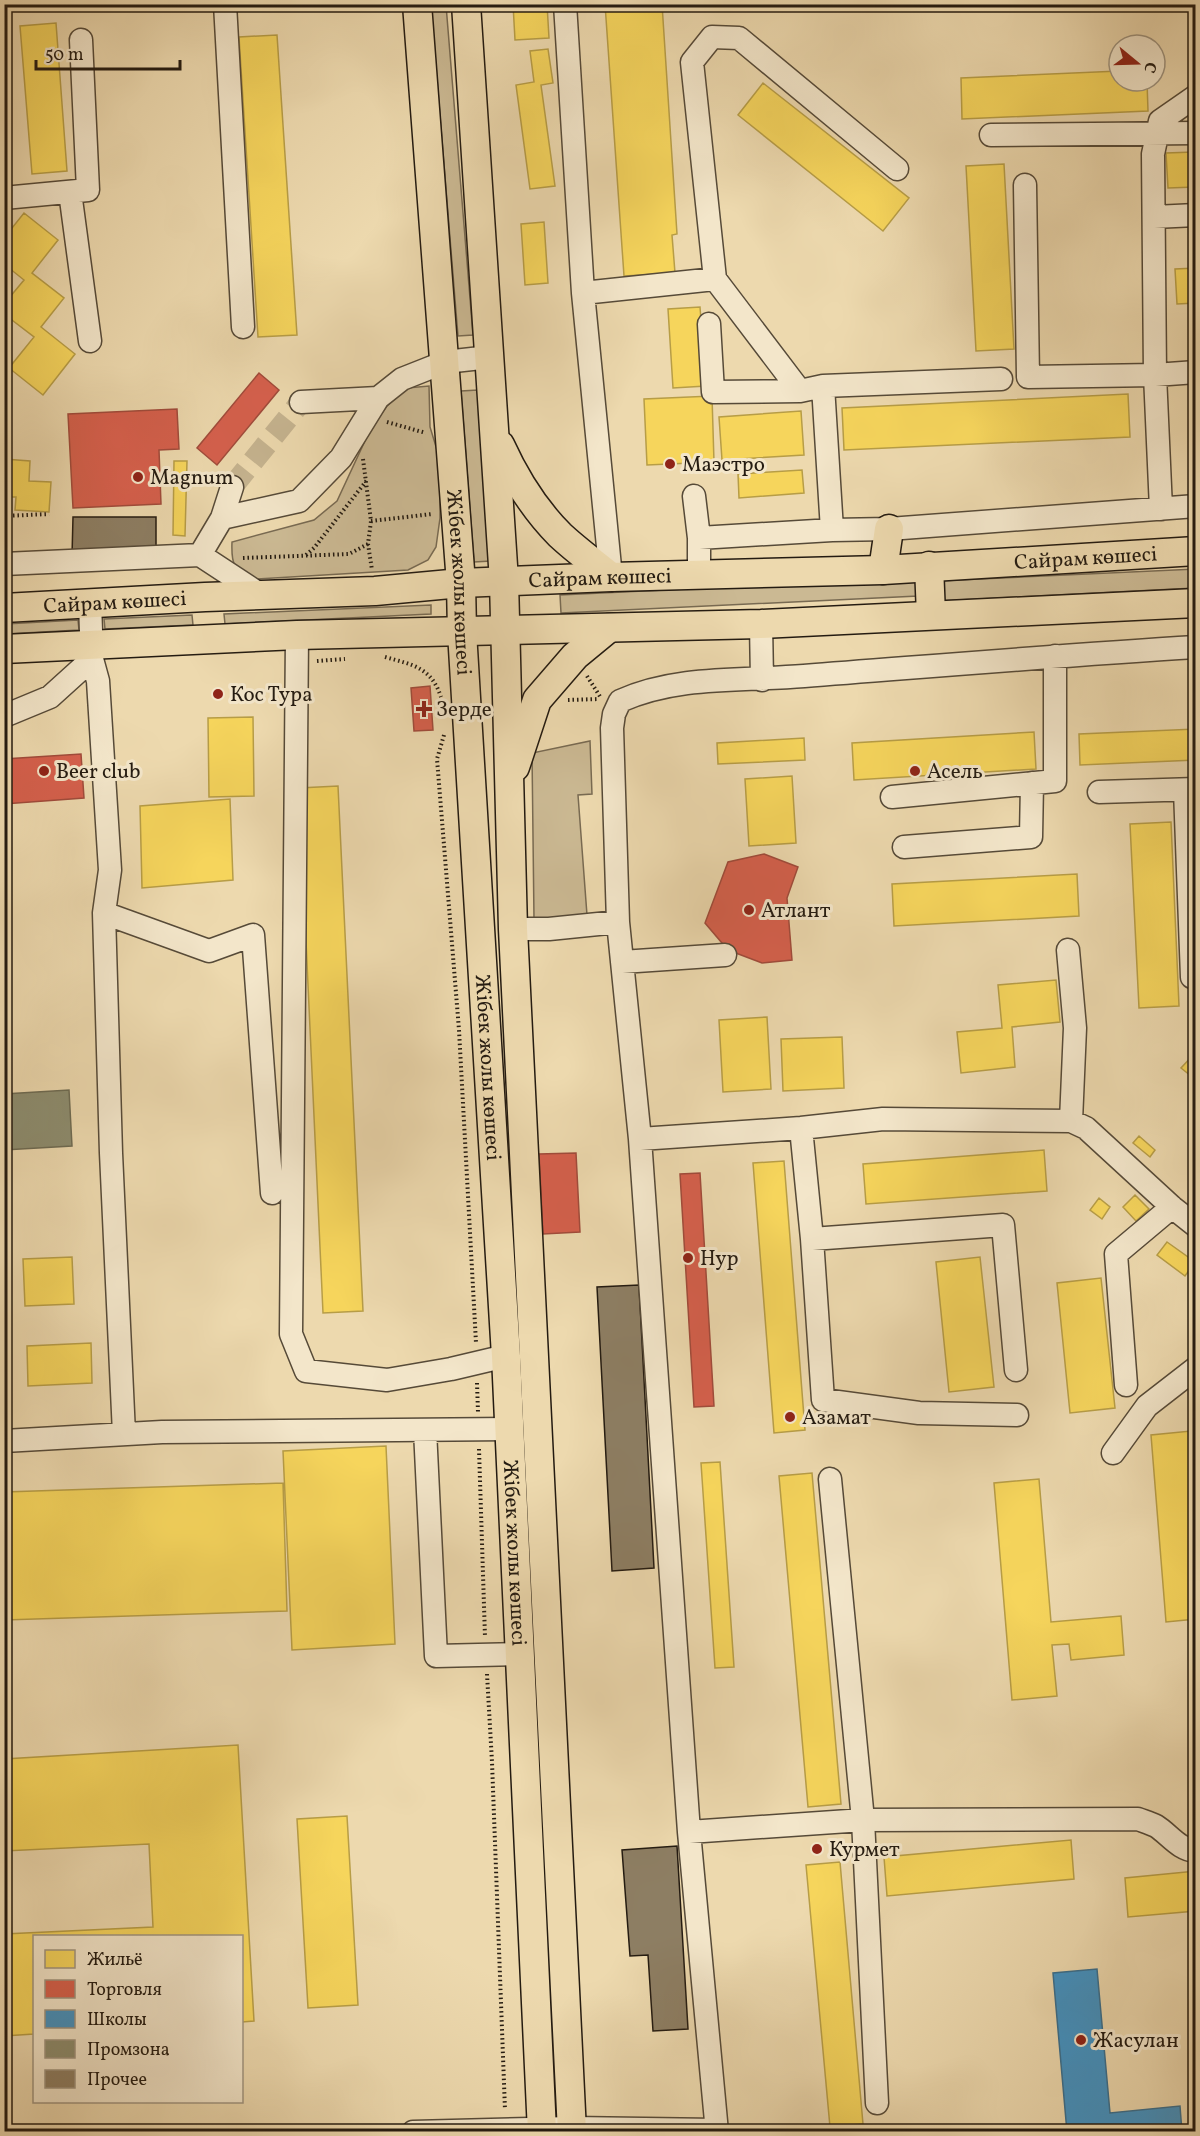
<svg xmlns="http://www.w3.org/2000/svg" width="1200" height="2136" viewBox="0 0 1200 2136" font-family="Vollkorn,serif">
<rect width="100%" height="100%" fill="#edd9ae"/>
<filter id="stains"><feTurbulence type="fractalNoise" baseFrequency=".00333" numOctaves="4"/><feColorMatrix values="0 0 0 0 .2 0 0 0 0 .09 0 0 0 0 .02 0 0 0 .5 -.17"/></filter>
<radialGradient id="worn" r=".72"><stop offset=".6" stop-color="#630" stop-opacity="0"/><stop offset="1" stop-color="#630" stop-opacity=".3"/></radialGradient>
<!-- green -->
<path fill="#cbb993" stroke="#786a52" stroke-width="1.5" d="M431 5H446L473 335 458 336Z
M429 386 430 427 437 450 440 478V518L436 547 428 560 408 570 257 579C234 568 231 568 232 542L314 520 337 501 371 428 387 406 407 388Z
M478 390 491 561 474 562 461 391Z
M1196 569 1195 588 937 601V581Z
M917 578 918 596 561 613 560 595Z
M431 605V614L225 624 224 614Z
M192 615 193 625 105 629 104 619Z
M78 620 79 630 5 634V624Z
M590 741 592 794 578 795 587 915 534 919 532 753Z"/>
<!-- homes -->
<path fill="#f6d55c" stroke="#b79d46" stroke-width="1.5" d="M4 4H9L11 27H4Z
M513 4H547L549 38 515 40Z
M605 4H662L677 234 672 235 675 273 624 276Z
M56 23 67 171 32 174 20 26Z
M277 35 297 335 258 337 239 37Z
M548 49 553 83 541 85 555 186 530 189 516 85 534 82 530 51Z
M1119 71V81H1147L1148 111 962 119 961 78Z
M763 83 909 198 883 231 738 115Z
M1194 152 1195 187 1168 188 1166 153Z
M1004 164 1014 349 976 351 966 166Z
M24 213 58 240 32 273 64 298 41 327 75 354 43 395 9 368 34 337 4 314V304L24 280 4 264V238Z
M544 222 548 283 525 285 521 224Z
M1196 268V303L1177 304 1175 269Z
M700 307 706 386 673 388 668 309Z
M1128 394 1130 437 844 450 842 408Z
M712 396 714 462 647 465 644 399Z
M1192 396H1196V437H1194Z
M801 411 804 455 722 460 719 417Z
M4 459 30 461 29 481 51 482 49 512 15 510 16 497H4Z
M174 461H187L185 536 173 535Z
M802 470 804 493 739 498 738 474Z
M253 717 254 796 209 797 208 718Z
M1196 729V760L1080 765 1079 734Z
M1034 732 1036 769 854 780 852 743Z
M804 738 805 760 718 764 717 743Z
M792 776 796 843 749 846 745 779Z
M338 786 363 1311 323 1313 299 788Z
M230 799 233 880 142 888 140 806Z
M1171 822 1179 1006 1139 1008 1130 824Z
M1077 874 1079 916 894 926 892 884Z
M1056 980 1060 1022 1012 1027 1015 1067 961 1073 957 1032 1002 1028 998 985Z
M767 1017 771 1089 723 1092 719 1020Z
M842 1037 844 1088 783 1091 781 1039Z
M1196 1052V1080L1181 1068Z
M1139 1136 1155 1150 1150 1157 1133 1143Z
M1044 1150 1047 1191 866 1204 863 1164Z
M784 1161 805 1430 774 1433 753 1163Z
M1135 1195 1149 1209 1136 1221 1123 1207Z
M1099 1198 1110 1207 1102 1219 1090 1210Z
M1167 1242 1195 1262 1185 1276 1157 1255Z
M72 1257 74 1304 25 1306 23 1259Z
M980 1257 994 1387 949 1392 936 1262Z
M1101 1278 1115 1408 1070 1413 1057 1283Z
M91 1343 92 1383 28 1386 27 1346Z
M1191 1431 1196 1484V1619L1166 1622 1151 1435Z
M386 1446 395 1644 292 1650 283 1451Z
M720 1462 734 1667 715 1668 701 1463Z
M812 1473 841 1804 808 1807 779 1476Z
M1039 1479 1051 1622 1121 1616 1124 1655 1071 1660 1069 1644 1052 1645 1057 1696 1012 1700 994 1483Z
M283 1483 287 1611 4 1620V1492Z
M238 1745 254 2021 242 2022V1936H34V2034L4 2036V1934L153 1927 149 1844 4 1851V1759Z
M347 1816 358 2005 308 2008 297 1819Z
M1071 1840 1074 1879 887 1896 884 1857Z
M840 1862 863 2124 830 2127 806 1865Z
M1196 1871V1911L1128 1917 1125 1878Z"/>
<!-- shops -->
<path fill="#d6604d" stroke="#a14b3b" stroke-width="1.5" d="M259 373 279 390 217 465 197 448Z
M177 409 179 449 159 450 161 504 73 508 68 414Z
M430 686 433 730 414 731 411 688Z
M81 754 84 798 4 804V759Z
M764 854 798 867 787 898 792 960 762 963 728 950 705 923 728 862Z
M576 1153 580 1232 543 1234 539 1154Z
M700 1173 714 1406 694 1407 680 1174Z"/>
<!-- schools -->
<path fill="#4393c3" stroke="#3a6f8e" stroke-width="1.5" d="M1097 1969 1110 2113 1180 2106 1182 2132H1067L1053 1973Z"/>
<!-- industry -->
<path fill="#8c8c6e" stroke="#6d6a52" stroke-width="1.5" d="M69 1090 72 1146 4 1150V1094Z"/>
<!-- building -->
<path fill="#8d7e63" stroke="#241b11" stroke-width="1.5" d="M73 517H156V556H72Z
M639 1285 654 1568 612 1571 597 1287Z
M677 1846 688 2029 653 2031 648 1955 630 1956 622 1850Z"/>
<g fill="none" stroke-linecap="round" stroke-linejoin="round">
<!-- minor-tunnel -->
<path stroke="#c5b38f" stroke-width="22" stroke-dasharray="22 11" stroke-linecap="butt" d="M232 487 301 402"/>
<defs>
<path id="minor" d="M225 4 243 327
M565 4 583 293 611 577
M991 135 1196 133
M1025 185 1028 377 1155 375 1196 372
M70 192 90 341
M4 198 88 190 81 40
M1154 217 1196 215
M715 279 692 62 712 37 739 38 897 169
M583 293 715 279 800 391 823 386 832 530
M709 324 713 392 800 391
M823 386 1001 379
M301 402 378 398
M694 496 699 538V575
M1161 509 1155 375 1153 154 1160 121 1196 96
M222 518 232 487
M699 538 832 530 889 529 1196 506
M200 555 222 518 299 501 341 458 378 398 402 379 445 362 490 357
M4 564 200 555 261 595
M90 603 92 659 98 681 110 870 104 913 111 1153 124 1434
M761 624 762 680
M297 635 291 1334 306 1371 387 1380 451 1369 506 1356
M4 716 50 697 92 659
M1185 790 1192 977
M1099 792 1196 789
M892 797 1055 781V656
M904 847 1031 837 1032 783
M104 913 209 951 253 935 272 1193
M513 929H549L618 922
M1068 950 1075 1028 1071 1121
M622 962 725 955
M801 1128 812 1239 823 1400 919 1413 1017 1415
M640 1139 801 1128 883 1119 1071 1121 1086 1128 1172 1207 1196 1226
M812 1239 1003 1225 1016 1370
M1126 1385 1116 1254 1172 1207
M425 1430 436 1656 519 1654
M4 1441 162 1432 509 1429
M1113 1453 1147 1406 1196 1368
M830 1479 863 1820 877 2103
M689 1832 863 1820 1138 1819C1143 1821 1150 1823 1156 1826 1169 1834 1179 1850 1196 1851
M413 2132 572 2128 717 2130
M717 2132 689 1832 640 1139 618 922 612 728 614 714 620 701C677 675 744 681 804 676 935 666 1065 655 1196 647"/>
<g id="major">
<path id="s1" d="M417 4 461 583 462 632 506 1356 542 2132"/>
<path d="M466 4 504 581 513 929 572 2132"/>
<path d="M500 445C515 478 534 509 560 535 576 550 594 563 611 577"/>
<path d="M929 566 931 615"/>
<path d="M883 570 889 529"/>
<path id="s2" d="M4 608 205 597 375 591 461 583 611 577 883 570 1196 551"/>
<path d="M4 649 297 635 761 624 1196 603"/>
<path d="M515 767 537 700 575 656 609 628"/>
</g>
</defs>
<!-- minor casing -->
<use href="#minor" stroke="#564a38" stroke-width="25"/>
<!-- major casing -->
<use href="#major" stroke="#241b11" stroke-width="31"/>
<!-- path -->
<path stroke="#241b11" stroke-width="4" stroke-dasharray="1.5 3" stroke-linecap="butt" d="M387 422 426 433
M363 459 371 521 368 544 372 570
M4 516 49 514
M371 521 432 514
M4 534 5 545
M306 555 314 548 367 480
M243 558 349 554 368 544
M385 657C413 665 431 667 441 697
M317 661 345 659
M587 676 601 698
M568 700 599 699
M444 735 437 759 459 1030 476 1343
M477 1383 478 1412
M479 1449 485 1637
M487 1674 492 1762 505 2110"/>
<!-- minor -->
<use href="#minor" stroke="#f3e6ca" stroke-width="22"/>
<!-- major -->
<use href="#major" stroke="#edd9ae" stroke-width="28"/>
</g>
<!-- markers -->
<g fill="#8f2418" stroke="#f3e6ca" stroke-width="2">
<circle cx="670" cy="464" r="6"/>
<circle cx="138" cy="477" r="6"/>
<circle cx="218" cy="694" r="6"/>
<path d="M421 700h6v6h6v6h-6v6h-6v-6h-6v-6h6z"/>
<circle cx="44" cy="771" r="6"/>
<circle cx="915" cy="771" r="6"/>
<circle cx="749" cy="910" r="6"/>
<circle cx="688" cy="1258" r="6"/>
<circle cx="790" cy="1417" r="6"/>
<circle cx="817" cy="1849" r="6"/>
<circle cx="1081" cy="2040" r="6"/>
</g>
<g text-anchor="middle" stroke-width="6" stroke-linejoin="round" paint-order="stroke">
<!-- poi labels -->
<g font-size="21" fill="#241b11" stroke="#f3e6ca" text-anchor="start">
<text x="682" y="471">Маэстро</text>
<text x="150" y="484">Magnum</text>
<text x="230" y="701">Кос Тура</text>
<text x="436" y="716">Зерде</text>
<text x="56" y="778">Beer club</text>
<text x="927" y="778">Асель</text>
<text x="761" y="917">Атлант</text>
<text x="700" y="1265">Нур</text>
<text x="802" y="1424">Азамат</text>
<text x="829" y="1856">Курмет</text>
<text x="1093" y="2047">Жасулан</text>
</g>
<!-- street labels -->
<g font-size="21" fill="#241b11" stroke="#f3e6ca">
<text dy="7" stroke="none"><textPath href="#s2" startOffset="1083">Сайрам көшесі</textPath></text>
<text dy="7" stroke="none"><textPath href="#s2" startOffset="597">Сайрам көшесі</textPath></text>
<text dy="7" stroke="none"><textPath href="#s1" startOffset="580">Жібек жолы көшесі</textPath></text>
<text dy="7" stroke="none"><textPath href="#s2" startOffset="111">Сайрам көшесі</textPath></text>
<text dy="7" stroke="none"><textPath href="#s1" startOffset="1066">Жібек жолы көшесі</textPath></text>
<text dy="7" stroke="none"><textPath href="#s1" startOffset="1552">Жібек жолы көшесі</textPath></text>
</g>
</g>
<!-- margin -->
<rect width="1200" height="2136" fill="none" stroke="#edd9ae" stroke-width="24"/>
<rect x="6" y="6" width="1188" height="2124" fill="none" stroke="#241b11" stroke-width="3"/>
<rect x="12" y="12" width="1176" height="2112" fill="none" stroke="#241b11" stroke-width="1.5"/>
<!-- legend -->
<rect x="33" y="1935" width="210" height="168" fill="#f3e6ca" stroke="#a09580" stroke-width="1.5"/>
<rect x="45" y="1950" width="30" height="18" fill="#f6d55c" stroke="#a09580" stroke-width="1.5"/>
<text x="87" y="1965" font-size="18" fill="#241b11">Жильё</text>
<rect x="45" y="1980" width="30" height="18" fill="#d6604d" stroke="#a09580" stroke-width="1.5"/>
<text x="87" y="1995" font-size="18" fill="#241b11">Торговля</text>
<rect x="45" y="2010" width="30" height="18" fill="#4393c3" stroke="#a09580" stroke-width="1.5"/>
<text x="87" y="2025" font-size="18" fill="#241b11">Школы</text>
<rect x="45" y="2040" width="30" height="18" fill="#8c8c6e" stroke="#a09580" stroke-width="1.5"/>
<text x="87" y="2055" font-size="18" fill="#241b11">Промзона</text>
<rect x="45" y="2070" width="30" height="18" fill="#8d7e63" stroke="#a09580" stroke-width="1.5"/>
<text x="87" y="2085" font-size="18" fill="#241b11">Прочее</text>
<!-- north arrow -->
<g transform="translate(1137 63) rotate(109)"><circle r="28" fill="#f3e6ca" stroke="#a09580" stroke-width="1.5"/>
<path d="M0-4.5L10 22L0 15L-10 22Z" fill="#8f2418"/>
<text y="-9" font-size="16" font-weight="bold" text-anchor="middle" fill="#241b11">С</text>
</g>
<!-- scale -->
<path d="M36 60v9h144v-9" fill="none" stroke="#241b11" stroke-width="3"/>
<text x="45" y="60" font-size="18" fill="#241b11" stroke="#f3e6ca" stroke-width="4.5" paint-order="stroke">50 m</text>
<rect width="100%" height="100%" filter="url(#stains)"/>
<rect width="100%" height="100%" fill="url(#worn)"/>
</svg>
